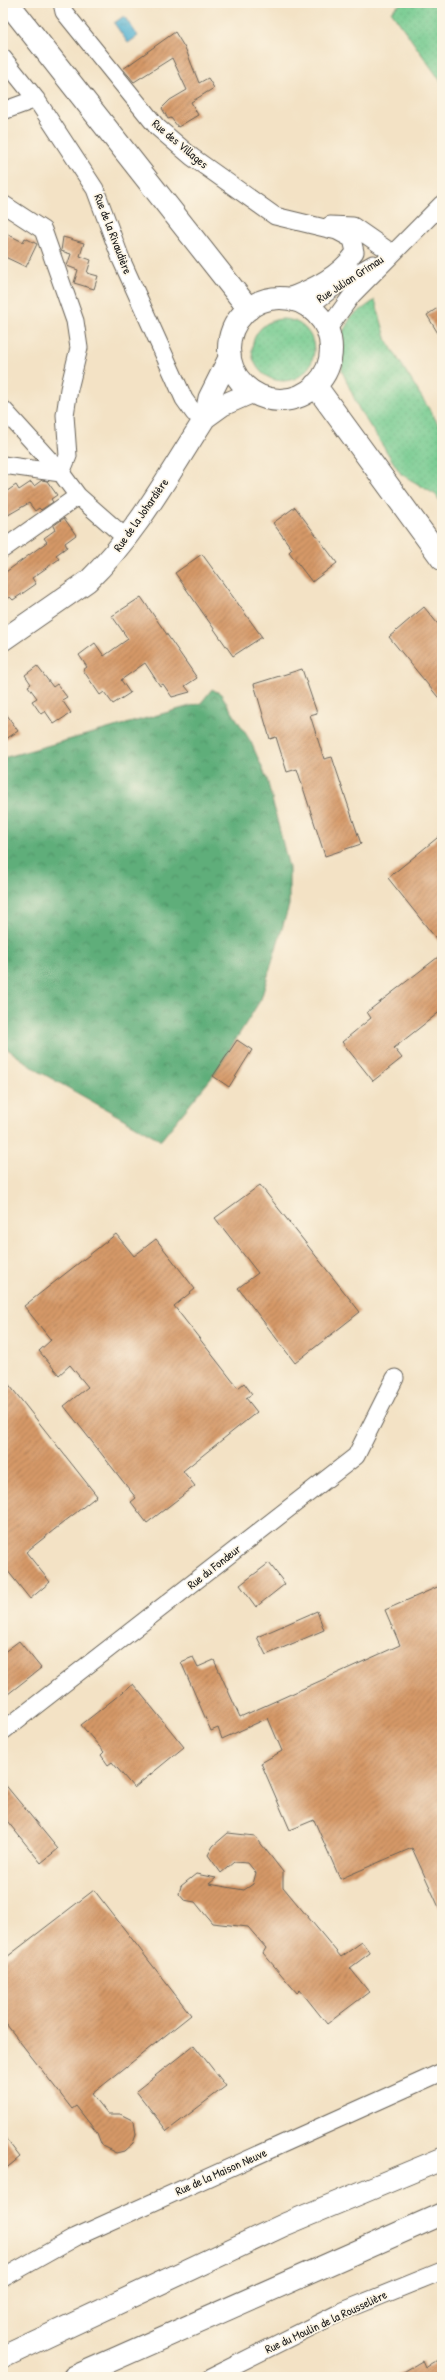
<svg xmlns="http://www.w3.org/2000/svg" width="445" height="2380" viewBox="0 0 445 2380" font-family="'Patrick Hand',sans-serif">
<defs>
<pattern id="green-dots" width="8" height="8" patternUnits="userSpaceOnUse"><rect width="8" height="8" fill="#73ca8f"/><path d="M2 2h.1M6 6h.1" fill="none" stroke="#63ad7b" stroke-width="1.8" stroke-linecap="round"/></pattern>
<pattern id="forest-crowns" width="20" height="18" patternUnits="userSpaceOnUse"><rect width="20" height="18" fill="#5eae7a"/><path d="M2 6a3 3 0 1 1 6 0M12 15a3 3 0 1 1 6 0" fill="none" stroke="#4d8d63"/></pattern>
<pattern id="water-ripples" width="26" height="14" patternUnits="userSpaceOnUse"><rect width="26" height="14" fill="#53b2d2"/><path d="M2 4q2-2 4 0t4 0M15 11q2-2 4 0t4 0" fill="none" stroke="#4490aa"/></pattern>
<pattern id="building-hatch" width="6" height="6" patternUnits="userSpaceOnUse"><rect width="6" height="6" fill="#d59967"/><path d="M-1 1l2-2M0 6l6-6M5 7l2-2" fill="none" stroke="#ac7c54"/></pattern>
</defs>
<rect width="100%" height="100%" fill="#fcf5e5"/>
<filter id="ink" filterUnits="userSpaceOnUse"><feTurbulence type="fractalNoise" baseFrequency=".025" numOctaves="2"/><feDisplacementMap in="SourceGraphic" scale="8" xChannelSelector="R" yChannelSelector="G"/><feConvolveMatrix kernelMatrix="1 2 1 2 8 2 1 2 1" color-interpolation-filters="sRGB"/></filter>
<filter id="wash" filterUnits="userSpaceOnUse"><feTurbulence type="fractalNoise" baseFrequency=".012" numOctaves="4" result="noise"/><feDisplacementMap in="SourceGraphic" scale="16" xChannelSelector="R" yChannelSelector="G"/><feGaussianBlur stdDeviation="0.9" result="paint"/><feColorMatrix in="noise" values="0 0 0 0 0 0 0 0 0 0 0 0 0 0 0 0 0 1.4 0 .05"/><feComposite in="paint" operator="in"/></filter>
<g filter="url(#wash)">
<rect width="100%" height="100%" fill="#f3e2c5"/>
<!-- green -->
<path fill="url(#green-dots)" stroke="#487356" d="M402 3H442V83L391 11Z
M375 300 387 341 442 430V504L436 495 401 474 359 409 342 371 343 332 351 317Z
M252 350a31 31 0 1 1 62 0a31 31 0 1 1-62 0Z"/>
<!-- forest -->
<path fill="url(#forest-crowns)" stroke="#3d654b" d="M212 689 221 694 251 742 267 779 289 868V905L261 999 213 1076 161 1140 40 1072 3 1046V758L201 703Z"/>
<!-- water -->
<path fill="url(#water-ripples)" stroke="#386777" d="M124 16 138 36 128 43 114 23Z"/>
<g id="blocks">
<!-- building -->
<path fill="url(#building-hatch)" d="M175 32 186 50 199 83 208 78 214 88 191 102 198 115 178 127 171 118 168 119 162 108 170 100 187 90 172 58 134 82 123 69Z
M3 232 23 242 25 238 37 244 26 267 3 256Z
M63 237 84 243 80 256 91 260 87 273 98 276 94 289 74 283 78 270 67 266 71 254 61 251Z
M442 305V340L427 315Z
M42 480 47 481 57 495 51 499 53 502 41 510 39 508 35 511 29 503 3 518V494L16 485 19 490 31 482 34 486Z
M295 507 337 563 312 582 289 552 292 549 273 523Z
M64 518 76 535 65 543 67 547 56 555 59 559 32 578 36 584 13 600 10 597 3 602V574L47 542 44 538 55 530 53 526Z
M202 554 262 637 233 656 175 573Z
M141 597 197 678 185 686 190 692 172 697 163 684 160 686 145 663 121 680 130 693 113 704 104 692 100 695 83 670 87 667 79 655 95 643 104 656 128 639 112 616Z
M424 607 442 629V702L389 637Z
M37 666 53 687 57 684 67 697 62 700 71 713 54 724 45 711 41 714 32 701 37 698 28 686 31 684 25 675Z
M302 669 317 713 310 715 324 759 332 757 361 844 325 856 297 769 287 772 276 737 270 739 254 684Z
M3 709 18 731 3 741Z
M442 834V946L388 878Z
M442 954V1010L394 1048 402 1058 373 1081 342 1042 371 1018 367 1012Z
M237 1040 252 1050 229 1087 213 1076Z
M260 1185 360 1312 295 1363 238 1288 258 1273 215 1218Z
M116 1234 134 1256 156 1239 195 1289 174 1306 238 1388 244 1383 252 1394 246 1398 257 1412 183 1471 195 1486 147 1523 131 1502 136 1498 64 1406 88 1387 70 1365 59 1375 39 1351 51 1340 24 1306Z
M3 1377 97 1496 26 1552 50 1582 30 1599 3 1565Z
M269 1563 285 1584 256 1607 240 1585Z
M442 1585V1914L412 1848 340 1879 314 1820 290 1830 261 1763 282 1751 268 1718 222 1739 218 1728 211 1731 181 1662 193 1657 198 1667 214 1660 240 1717 400 1645 385 1610Z
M317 1611 324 1630 266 1655 257 1637Z
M19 1641 41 1668 3 1698V1653Z
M133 1684 184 1747 134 1788 112 1762 108 1765 101 1755 104 1752 81 1725Z
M3 1782 58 1849 41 1863 3 1816Z
M228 1833 255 1836 283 1872V1887L341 1957 362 1942 370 1953 350 1968 369 1992 327 2024 300 1990 297 1993 263 1953 266 1948 248 1927 212 1923 195 1902 184 1900 179 1894 181 1886 196 1874 216 1878 209 1884 244 1890 253 1884 256 1873 248 1863 234 1862 221 1873 208 1855 213 1846Z
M94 1890 191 2015 92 2094 108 2114H120L134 2121 136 2135 133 2143 124 2151 116 2153 102 2146 97 2133 76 2106 72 2109 3 2020V1960Z
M194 2045 226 2086 167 2131 136 2091Z
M3 2135 20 2157 3 2171Z
M442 2358V2377H395L422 2361 425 2368Z"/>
</g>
</g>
<g filter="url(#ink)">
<use href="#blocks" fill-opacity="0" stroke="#676157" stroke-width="1"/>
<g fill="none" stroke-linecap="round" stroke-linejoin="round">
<defs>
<path id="minor" d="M62 3 64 12 157 127 192 157 275 216 337 231 352 239 355 252C339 275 311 289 285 298
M3 58 36 99 95 189 121 259 184 399 194 413 205 418
M3 111 36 99
M3 204 43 230 75 321 79 348 69 389 65 415 68 456 61 473 3 465
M330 225 353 226 392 253
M308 307 340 283 373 264
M327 330 352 295 442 204
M3 409 61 473 78 496
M3 549 78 496 127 539
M3 1731 356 1456 395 1378
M3 2278 76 2237 442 2072
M211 2377 343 2311 442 2271"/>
<path id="tertiary" d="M205 418 209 398 230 356
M3 640 88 581C136 535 169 474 205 418L223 405 253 392"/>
<path id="secondary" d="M8 3 249 309
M229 349a51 51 0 1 1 102 0a51 51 0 1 1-102 0Z
M315 385 442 559"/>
<path id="trunk" d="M3 2357 286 2224 442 2159
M74 2377 442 2214"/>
</defs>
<!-- minor casing -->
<use href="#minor" stroke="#676157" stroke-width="19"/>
<!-- tertiary casing -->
<use href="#tertiary" stroke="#676157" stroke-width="23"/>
<!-- secondary casing -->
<use href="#secondary" stroke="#676157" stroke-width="24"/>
<!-- trunk casing -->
<use href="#trunk" stroke="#676157" stroke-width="24"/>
<!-- minor -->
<use href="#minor" stroke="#fff" stroke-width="17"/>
<!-- tertiary -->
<use href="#tertiary" stroke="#fff" stroke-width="21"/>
<!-- secondary -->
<use href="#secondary" stroke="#fff" stroke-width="22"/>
<!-- trunk -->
<use href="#trunk" stroke="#fff" stroke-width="22"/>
</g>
</g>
<g text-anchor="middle" stroke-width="3.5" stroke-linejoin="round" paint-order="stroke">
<!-- street labels -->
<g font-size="12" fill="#1c1c1c" stroke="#fcf5e5">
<text transform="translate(180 144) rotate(40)" y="4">Rue des Villages</text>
<text transform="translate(113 234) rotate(69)" y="4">Rue de la Rivaudière</text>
<text transform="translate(350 279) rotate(-33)" y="4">Rue Julian Grimau</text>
<text transform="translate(141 515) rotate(-55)" y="4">Rue de la Johardière</text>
<text transform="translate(214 1567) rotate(-38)" y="4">Rue du Fondeur</text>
<text transform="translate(221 2172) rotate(-24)" y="4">Rue de la Maison Neuve</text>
<text transform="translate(326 2322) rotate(-25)" y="4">Rue du Moulin de la Rousselière</text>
</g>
</g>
<!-- margin -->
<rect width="445" height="2380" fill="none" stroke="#fcf5e5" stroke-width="16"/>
</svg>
